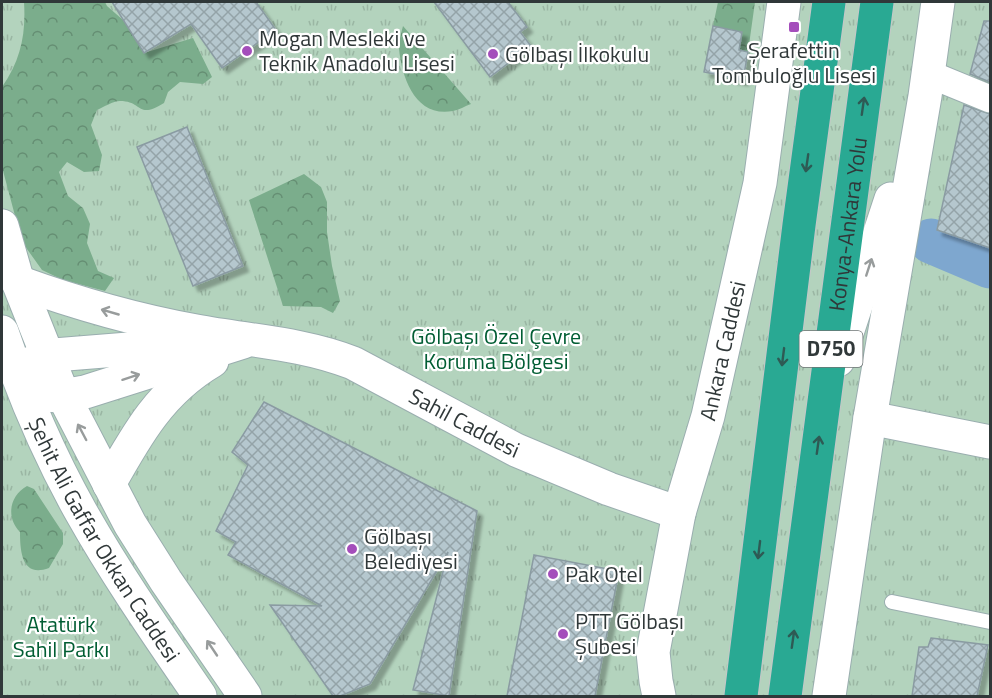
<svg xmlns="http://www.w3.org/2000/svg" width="992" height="698" viewBox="0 0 992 698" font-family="'Titillium Web',sans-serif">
<defs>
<pattern id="grass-tufts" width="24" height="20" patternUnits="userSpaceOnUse" patternTransform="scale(1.5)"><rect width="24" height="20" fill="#b3d3bd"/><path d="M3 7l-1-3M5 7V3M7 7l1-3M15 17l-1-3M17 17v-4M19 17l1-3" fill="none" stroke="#9ab6a3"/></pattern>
<pattern id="forest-crowns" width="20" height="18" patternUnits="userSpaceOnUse" patternTransform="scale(1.5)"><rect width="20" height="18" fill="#7bad8c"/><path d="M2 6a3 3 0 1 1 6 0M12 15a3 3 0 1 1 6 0" fill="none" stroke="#658e73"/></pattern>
<pattern id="building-cross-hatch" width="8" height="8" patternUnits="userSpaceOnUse" patternTransform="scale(1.5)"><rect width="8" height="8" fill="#b5c7ce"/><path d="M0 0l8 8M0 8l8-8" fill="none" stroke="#94a3a8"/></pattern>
<filter id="shadow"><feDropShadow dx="5.5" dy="5.5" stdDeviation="1.5" flood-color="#0004"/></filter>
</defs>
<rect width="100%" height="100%" fill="#d3e8e9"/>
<!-- grass -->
<path fill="url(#grass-tufts)" d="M2 2H990V696H2Z"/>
<!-- forest -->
<path fill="url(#forest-crowns)" d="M24 2H105L107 6 123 20 144 53 193 38 212 77 203 84 180 82 168 92 164 103C137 120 143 101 120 101 113 101 104 107 97 110L91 125 102 155 99 171 84 172 67 162 59 172 68 196 83 208 90 224 87 243 98 271 114 278 105 291 63 280 42 270 22 242 2 167V87C21 60 26 34 24 2Z
M718 2H755L748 52 739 50 742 32 713 26Z
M403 26 471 104C465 106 459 110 453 111 416 118 402 79 399 49 399 41 401 33 403 26Z
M304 174 321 187 327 202V232L332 266 340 301 333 313 321 307 283 306 249 200Z
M27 486 34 489 63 533V544L49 568C22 578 20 552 20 532 6 518 9 496 27 486Z"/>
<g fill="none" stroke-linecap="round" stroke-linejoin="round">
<!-- river -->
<path stroke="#7ea7cf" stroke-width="45" d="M931 241 990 266"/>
</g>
<!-- building -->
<path fill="url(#building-cross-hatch)" stroke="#8a9ba2" stroke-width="1.5" filter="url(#shadow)" d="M112 2H256L276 30 222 68 191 24 144 53Z
M434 2H508L527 27 520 32 531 46 490 77Z
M984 21H990V82L970 74Z
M713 26 742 32 739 50 748 52 743 80 704 72Z
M964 105 990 114V248L937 230Z
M187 127 243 266 193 286 137 147Z
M264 402 477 511 449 696 413 690 448 552 370 684 340 696H333L270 605 322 606 228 555 236 542 216 531 248 465 232 452Z
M534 555 619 571 595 696H507Z
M931 638 988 645 977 696H912L919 647H928Z"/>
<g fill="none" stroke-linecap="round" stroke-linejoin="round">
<defs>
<path id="lane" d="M892 602 990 622"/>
<path id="street" d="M929 74 990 99"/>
<g id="secondary">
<path d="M2 226 18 282 63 395 130 524 166 581 245 696"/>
<path id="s1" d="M18 282C76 303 135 320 196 331 249 341 302 343 353 363L516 450 609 489 679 513"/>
<path id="s2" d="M2 332C23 394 49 455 81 512 117 576 159 636 200 696"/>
<path d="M838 360 891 199"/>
<path d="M29 364 47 356 54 355 191 344"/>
<path d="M42 393C55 399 71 394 85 392L243 342"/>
<path d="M870 418 990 442"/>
<path d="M109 484C137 434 161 391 212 361"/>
<path id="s3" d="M659 696 656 681 653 652 679 513 708 416 760 183 784 2"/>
<path d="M829 696 870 418 925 96 938 2"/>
</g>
<g id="highway">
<path d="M741 696 799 225 829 2"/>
<path id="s4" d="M785 696 877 2"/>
</g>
</defs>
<!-- lane casing -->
<use href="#lane" stroke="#9aaeaf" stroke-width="16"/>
<!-- street casing -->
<use href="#street" stroke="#9aaeaf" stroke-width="29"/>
<!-- secondary casing -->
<use href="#secondary" stroke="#9aaeaf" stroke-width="35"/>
<!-- highway casing -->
<use href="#highway" stroke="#c5c7c8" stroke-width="35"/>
<!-- lane -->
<use href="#lane" stroke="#fff" stroke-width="14"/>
<!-- street -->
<use href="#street" stroke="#fff" stroke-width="27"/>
<!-- secondary -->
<use href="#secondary" stroke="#fff" stroke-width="33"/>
<!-- highway -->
<use href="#highway" stroke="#29a993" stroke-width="33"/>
</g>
<!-- one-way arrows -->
<defs><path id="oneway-shaft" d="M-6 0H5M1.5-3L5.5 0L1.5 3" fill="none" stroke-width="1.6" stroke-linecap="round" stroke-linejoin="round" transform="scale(1.5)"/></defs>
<g stroke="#2e5a54">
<use href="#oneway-shaft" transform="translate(863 106) rotate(-82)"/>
<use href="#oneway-shaft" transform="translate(807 163) rotate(98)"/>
<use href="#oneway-shaft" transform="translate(783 357) rotate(97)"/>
<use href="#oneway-shaft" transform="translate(818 445) rotate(-82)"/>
<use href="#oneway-shaft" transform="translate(759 550) rotate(97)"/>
<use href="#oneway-shaft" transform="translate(793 639) rotate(-82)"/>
</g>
<g stroke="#989c9c">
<use href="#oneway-shaft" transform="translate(869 267) rotate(-72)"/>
<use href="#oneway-shaft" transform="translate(110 312) rotate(-164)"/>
<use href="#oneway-shaft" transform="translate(131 377) rotate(-18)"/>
<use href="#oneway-shaft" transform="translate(82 432) rotate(-118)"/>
<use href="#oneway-shaft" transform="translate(212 648) rotate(-124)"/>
</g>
<!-- markers -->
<g fill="#a44ebb" stroke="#fff" stroke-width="2">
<rect x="788" y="21" width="12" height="12" rx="3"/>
<circle cx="247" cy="51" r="6"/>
<circle cx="493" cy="54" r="6"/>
<circle cx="352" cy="549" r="6"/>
<circle cx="553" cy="574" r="6"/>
<circle cx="563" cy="634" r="6"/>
</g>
<g text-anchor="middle" stroke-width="4.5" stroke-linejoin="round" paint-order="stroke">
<!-- shield labels -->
<rect fill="#fff" stroke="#6e7474" stroke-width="1.5" x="799.5" y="331" width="63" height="36" rx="4.5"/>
<g font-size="21" font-weight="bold" fill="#303839">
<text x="831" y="356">D750</text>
</g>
<!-- poi labels -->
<g font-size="22" fill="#303839" stroke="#fff" text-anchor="start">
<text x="259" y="46">Mogan Mesleki ve<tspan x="259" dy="25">Teknik Anadolu Lisesi</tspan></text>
<text x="794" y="58" text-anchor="middle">Şerafettin<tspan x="794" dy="25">Tombuloğlu Lisesi</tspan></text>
<text x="505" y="62">Gölbaşı İlkokulu</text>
<text x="364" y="544">Gölbaşı<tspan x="364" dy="25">Belediyesi</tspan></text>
<text x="565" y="582">Pak Otel</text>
<text x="575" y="629">PTT Gölbaşı<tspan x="575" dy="25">Şubesi</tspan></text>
</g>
<!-- street labels -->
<g font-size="22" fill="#303839" stroke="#fff">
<text dy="8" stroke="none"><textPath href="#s4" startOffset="476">Konya-Ankara Yolu</textPath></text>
<text dy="8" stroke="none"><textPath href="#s3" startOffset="354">Ankara Caddesi</textPath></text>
<text dy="8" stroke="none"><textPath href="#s1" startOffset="472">Sahil Caddesi</textPath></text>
<text dy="8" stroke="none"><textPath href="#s2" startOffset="232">Şehit Ali Gaffar Okkan Caddesi</textPath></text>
</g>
<!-- park labels -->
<g font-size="22" fill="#015d33" stroke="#fff">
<text x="496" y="344">Gölbaşı Özel Çevre<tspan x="496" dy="25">Koruma Bölgesi</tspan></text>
<text x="61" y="632">Atatürk<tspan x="61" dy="25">Sahil Parkı</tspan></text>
</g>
</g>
<!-- border -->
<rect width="992" height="698" fill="none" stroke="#303839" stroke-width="6"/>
</svg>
